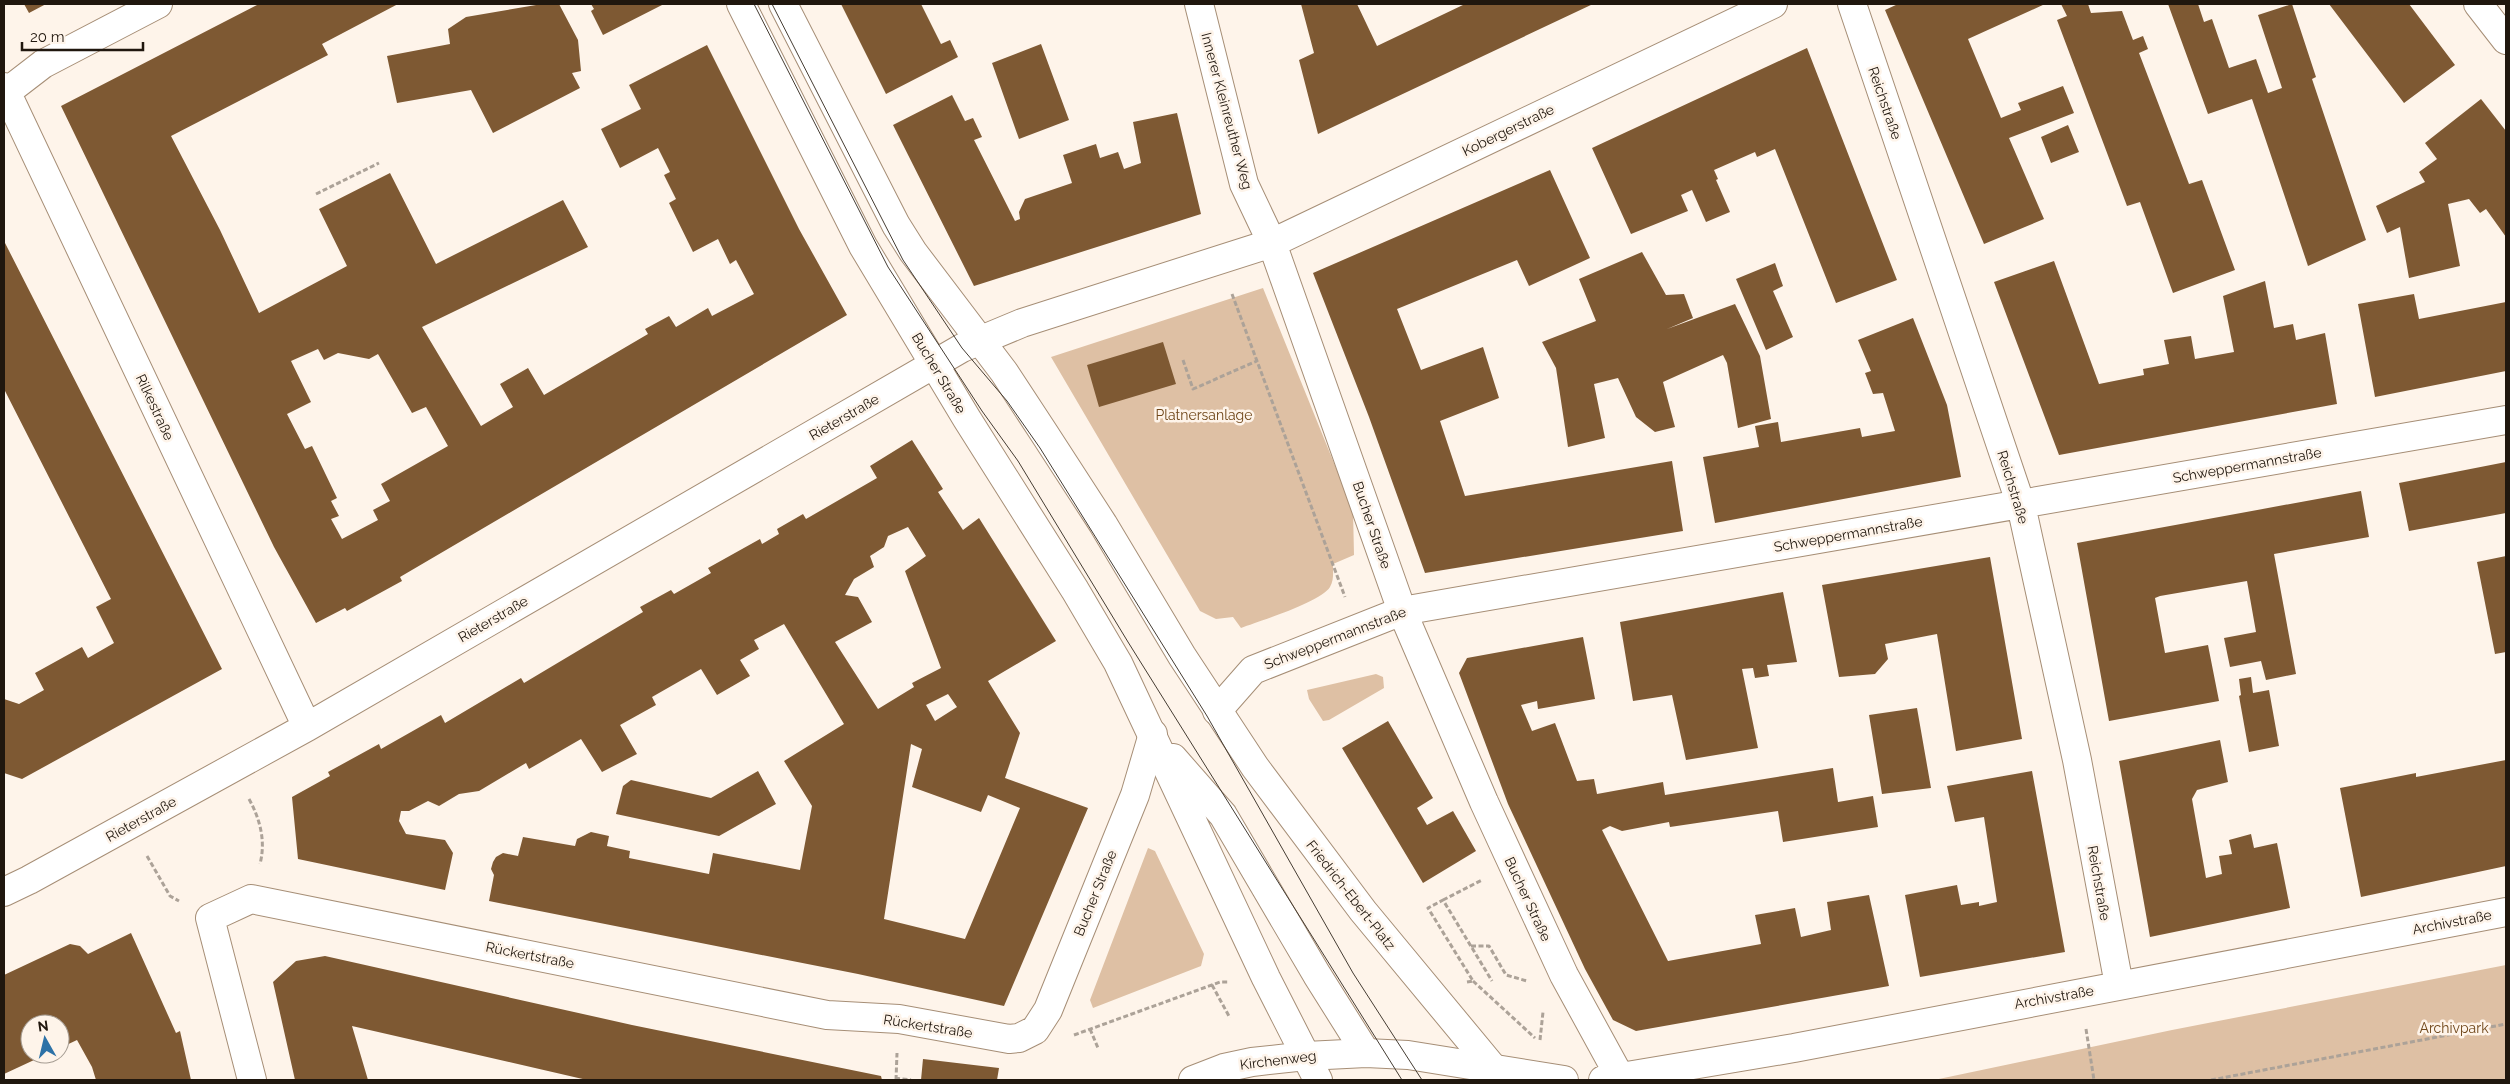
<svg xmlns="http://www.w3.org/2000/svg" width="2510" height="1084" viewBox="0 0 2510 1084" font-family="Raleway,sans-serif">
<rect width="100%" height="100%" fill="#fef4ea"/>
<!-- green -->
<path fill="#dec0a4" d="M1263 288 1353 510 1354 555 1333 564C1333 573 1334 580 1330 587 1321 602 1260 621 1241 628L1233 617 1216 619 1200 611 1051 357Z
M1376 674 1383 677 1384 688 1329 720 1323 721 1309 699 1307 690Z
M1148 848 1155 851 1204 954 1201 966 1093 1008 1090 1000Z
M2506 965V1080H1934L2172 1030Z"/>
<!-- building -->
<path fill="#7e5933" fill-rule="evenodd" d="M24 4H46L29 13Z
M259 4H398L322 44 328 55 171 136 220 230 259 313 347 266 319 209 390 173 436 264 563 200 588 247 422 327 481 426 513 407 500 384 528 368 544 395 648 334 645 329 669 316 676 327 708 308 712 316 754 294 736 260 730 264 718 239 693 252 669 203 676 199 664 175 670 172 658 148 620 168 601 129 641 109 629 85 707 45 799 229 847 315 400 577 402 581 347 611 345 608 316 623 274 547 61 106ZM318 349 324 360 338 353 369 359 378 354 412 413 426 407 448 446 381 484 390 501 373 510 378 520 342 539 331 519 339 516 331 501 337 498 312 446 305 449 287 414 311 402 291 361Z
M542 4H559L578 40 581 71 572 73 580 88 493 133 471 90 397 103 387 56 450 44 448 29 466 17Z
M591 4H664L603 35 591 11 594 9Z
M841 4H921L941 44 950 40 958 57 886 94Z
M1301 4H1357L1377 46 1465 4H1593L1318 134 1299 60 1314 53Z
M1898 4H2045L1968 39 2001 118 2021 110 2018 103 2063 86 2074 113 2009 138 2044 219 1984 244 1885 10Z
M2061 4H2088L2091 13 2122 11 2133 40 2143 36 2148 49 2139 53 2189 184 2202 180 2235 270 2173 293 2140 202 2127 206 2057 20 2067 16Z
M2168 4H2198L2204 22 2212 19 2229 68 2256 59 2268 93 2282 88 2258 15 2292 4 2316 77 2312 79 2366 240 2308 266 2252 99 2208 114Z
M2329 4H2409L2455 65 2404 103Z
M1041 44 1069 120 1019 139 992 63Z
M1807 48 1897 280 1836 303 1775 149 1757 157 1755 152 1714 170 1718 179 1716 180 1730 212 1706 222 1692 190 1681 195 1688 211 1631 234 1592 148Z
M952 95 965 121 973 118 982 137 974 140 1015 221 1020 219 1019 212 1025 199 1072 183 1063 155 1096 144 1100 158 1118 152 1124 169 1141 163 1133 122 1177 113 1201 214 974 286 893 125Z
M2481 99 2506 131V237L2486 209 2480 213 2469 199 2448 204 2460 266 2409 278 2400 227 2387 233 2376 206 2425 182 2419 172 2437 159 2425 143Z
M2068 125 2079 152 2051 163 2041 137Z
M1550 170 1590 258 1529 286 1517 260 1397 309 1421 370 1483 347 1499 398 1440 421 1465 496 1672 461 1683 531 1425 573 1369 417 1313 273Z
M4 241 222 669 22 779 4 773V699L19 704 44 690 35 673 82 647 88 658 114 643 96 607 111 599 4 389Z
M1642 252 1666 295 1684 294 1693 318 1667 329 1735 304 1760 356 1771 419 1738 428 1727 363 1723 355 1663 382 1675 427 1655 432 1636 417 1618 378 1594 384 1605 438 1568 447 1556 368 1542 342 1596 321 1579 279Z
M2054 261 2099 384 2144 375 2143 369 2169 364 2164 340 2191 336 2195 359 2234 352 2223 296 2265 281 2274 328 2293 324 2296 340 2325 333 2337 404 2059 455 1994 282Z
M1775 263 1783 286 1773 291 1793 337 1766 350 1736 279Z
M2414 294 2419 319 2506 302V371L2375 397 2358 304Z
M1913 318 1947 405 1961 477 1715 523 1703 457 1759 447 1755 426 1778 422 1781 442 1860 428 1862 437 1895 431 1883 393 1873 394 1865 373 1871 371 1858 340Z
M1163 342 1176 384 1099 407 1087 365Z
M912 440 943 489 938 492 963 530 979 518 1056 641 988 681 1020 733 1005 778 1088 808 1004 1006 858 974 489 901 494 875 491 869 493 862 496 857 503 853 518 856 523 837 575 846 577 839 591 832 609 836 607 846 630 851 629 858 709 874 713 853 800 870 812 806 784 761 844 724 784 624 754 640 759 649 740 660 750 676 717 695 701 669 652 697 656 705 620 725 637 754 602 772 581 739 529 769 526 763 479 791 459 794 439 806 428 801 409 811H401L399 821 406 834 445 840 453 853 445 890 298 859 292 797 330 776 328 772 379 744 381 749 441 715 445 723 521 678 524 683 643 612 640 607 671 590 674 594 711 573 708 568 760 539 762 544 779 534 777 529 803 514 806 519 877 478 870 466ZM908 527 926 556 905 571 941 668 912 683 914 687 878 709 835 642 872 622 858 597 845 595 854 579 874 567 870 556 884 547 888 536ZM948 694 957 707 935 721 926 705ZM911 744 922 749 912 787 981 812 988 795 1020 808 965 939 884 919Z
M2506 462V513L2409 531 2399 483Z
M2361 491 2369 537 2274 554 2296 674 2266 680 2261 661 2230 667 2224 638 2256 632 2247 581 2160 596 2155 598 2165 653 2208 645 2219 701 2109 721 2077 543Z
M2506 556V652L2495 654 2477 562Z
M1990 557 2022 739 1956 751 1937 634 1885 644 1888 659 1875 674 1839 677 1822 585Z
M1783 592 1797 662 1767 665 1769 676 1755 678 1753 668 1742 669 1758 748 1686 760 1672 695 1633 701 1620 622Z
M1583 637 1595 699 1538 709 1537 701 1521 705 1532 731 1555 723 1577 781 1594 779 1597 794 1663 782 1665 795 1833 768 1838 802 1873 796 1878 827 1783 842 1778 811 1670 827 1669 822 1622 831 1610 826 1602 830 1668 961 1761 944 1755 915 1795 908 1801 937 1831 930 1827 902 1869 895 1889 986 1636 1031 1613 1020 1585 969 1508 804 1459 673 1467 658Z
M2251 677 2253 693 2269 690 2279 746 2249 752 2239 696 2241 695 2239 679Z
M1917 708 1931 788 1882 794 1869 715Z
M1388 721 1433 798 1417 808 1427 825 1453 811 1476 851 1423 883 1342 748Z
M2220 740 2228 782 2197 790 2192 799 2206 878 2222 874 2219 856 2232 854 2229 840 2251 834 2254 848 2277 843 2290 908 2150 937 2119 761Z
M2506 760V866L2361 897 2340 788 2416 773V777Z
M758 771 776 804 719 836 616 814 623 786 631 780 711 798Z
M2032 771 2065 952 1920 977 1905 895 1957 885 1961 905 1979 902V906L1997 902 1984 817 1955 822 1947 786Z
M131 933 176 1033 180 1031 191 1080H96L92 1067 77 1040 60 1048V1024H30V1054H47L4 1074V975L70 944 80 946 88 954Z
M325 956 632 1025 881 1076 882 1080H587L352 1026 368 1080H295L273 982 296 961Z
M923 1059 999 1068 997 1080H921Z"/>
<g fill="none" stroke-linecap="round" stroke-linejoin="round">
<defs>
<path id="minor" d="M1199 4 1244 184 1272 243 1402 611 1484 802 1564 975 1621 1079
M1852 4 2021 505 2077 760 2119 985
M2478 4 2506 40
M4 87 307 727
M4 94 43 64 158 4
M1217 711 1253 670 1402 611 2506 420
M4 892 29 880 307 727 962 348 1022 323 1272 243 1773 4
M252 1080 210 918 251 899 827 1015 899 1019 1009 1039 1019 1038 1035 1030 1048 1010 1135 795 1153 734
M1193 1080 1224 1068 1252 1062 1306 1056 1366 1053 1408 1055 1564 1080
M1603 1080 1794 1048 2506 912"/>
<path id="major" d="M741 4 863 246 967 419 1075 590 1118 663 1266 978 1318 1080
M783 4 896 225 913 252 1004 372 1044 433 1103 524 1182 656 1255 767 1363 911 1503 1080
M1173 758 1223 815 1317 975 1366 1053"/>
</defs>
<!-- minor casing -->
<use href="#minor" stroke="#a68e76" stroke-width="30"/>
<!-- major casing -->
<use href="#major" stroke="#a68e76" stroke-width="30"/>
<!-- path -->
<path stroke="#aca298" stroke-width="3" stroke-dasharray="5 2.5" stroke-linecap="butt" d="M316 194 379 163
M1232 294 1345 597
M1183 360 1193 389 1257 361
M249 799C260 819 266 841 260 864
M147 856 170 896 179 901
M1443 900 1482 880
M1471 946H1489L1506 975 1527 981
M1473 981 1535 1038
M1467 982 1473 981 1428 908 1443 900 1492 981
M1212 985 1230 1018
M1090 1029 1098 1048
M2086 1029 2094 1080
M1074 1035 1220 982H1229
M1540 1040 1543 1012
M895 1078 911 1080
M896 1080 897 1053
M2211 1080 2506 1024"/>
<!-- minor -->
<use href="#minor" stroke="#fff" stroke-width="28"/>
<!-- major -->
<use href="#major" stroke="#fff" stroke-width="28"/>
<!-- tram -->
<path stroke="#453c32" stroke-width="1" d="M754 4 888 267 982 411 1018 461 1128 642 1402 1080
M772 4 903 260 962 348 1007 401 1040 448 1207 716 1353 973 1422 1080"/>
</g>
<g text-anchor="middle" stroke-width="5" stroke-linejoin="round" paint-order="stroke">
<!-- street labels -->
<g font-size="14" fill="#20170e" stroke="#fef4ea">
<text transform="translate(1885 103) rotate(71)" y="5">Reichstraße</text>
<text transform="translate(1227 111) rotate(75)" y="5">Innerer Kleinreuther Weg</text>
<text transform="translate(1508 130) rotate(-26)" y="5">Kobergerstraße</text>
<text transform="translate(939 373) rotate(59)" y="5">Bucher Straße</text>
<text transform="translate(155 407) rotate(65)" y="5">Rilkestraße</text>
<text transform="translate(844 417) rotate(-30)" y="5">Rieterstraße</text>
<text transform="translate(2247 465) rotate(-10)" y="5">Schweppermannstraße</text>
<text transform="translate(2013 487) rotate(73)" y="5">Reichstraße</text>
<text transform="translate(1372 525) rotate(71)" y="5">Bucher Straße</text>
<text transform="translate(1848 534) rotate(-10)" y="5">Schweppermannstraße</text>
<text transform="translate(493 619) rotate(-30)" y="5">Rieterstraße</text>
<text transform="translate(1335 638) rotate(-21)" y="5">Schweppermannstraße</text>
<text transform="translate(141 819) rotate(-29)" y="5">Rieterstraße</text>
<text transform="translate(2099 883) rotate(80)" y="5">Reichstraße</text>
<text transform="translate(1095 893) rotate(-68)" y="5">Bucher Straße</text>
<text transform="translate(1351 895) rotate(52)" y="5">Friedrich-Ebert-Platz</text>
<text transform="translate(1528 899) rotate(65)" y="5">Bucher Straße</text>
<text transform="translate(2452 922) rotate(-11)" y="5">Archivstraße</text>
<text transform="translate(530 955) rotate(11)" y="5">Rückertstraße</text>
<text transform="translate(2054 997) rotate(-10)" y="5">Archivstraße</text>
<text transform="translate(928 1026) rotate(9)" y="5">Rückertstraße</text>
<text transform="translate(1278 1060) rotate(-7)" y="5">Kirchenweg</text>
</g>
<!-- park labels -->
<g font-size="14" fill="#70471a" stroke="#fef4ea">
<text x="1204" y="420">Platnersanlage</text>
<text x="2454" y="1033">Archivpark</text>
</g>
</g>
<!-- border -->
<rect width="2510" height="1084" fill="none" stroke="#20170e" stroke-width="10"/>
<!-- north arrow -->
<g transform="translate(45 1039) rotate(352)"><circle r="24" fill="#fef4ea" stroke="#a59c92"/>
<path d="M0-4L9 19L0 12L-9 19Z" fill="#2d72a7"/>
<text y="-8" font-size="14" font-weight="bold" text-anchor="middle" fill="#20170e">N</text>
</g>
<!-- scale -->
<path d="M22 42v8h121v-8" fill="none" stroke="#20170e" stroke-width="2.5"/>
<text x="30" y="42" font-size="15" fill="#20170e" stroke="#fef4ea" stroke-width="4" paint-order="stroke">20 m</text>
</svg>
